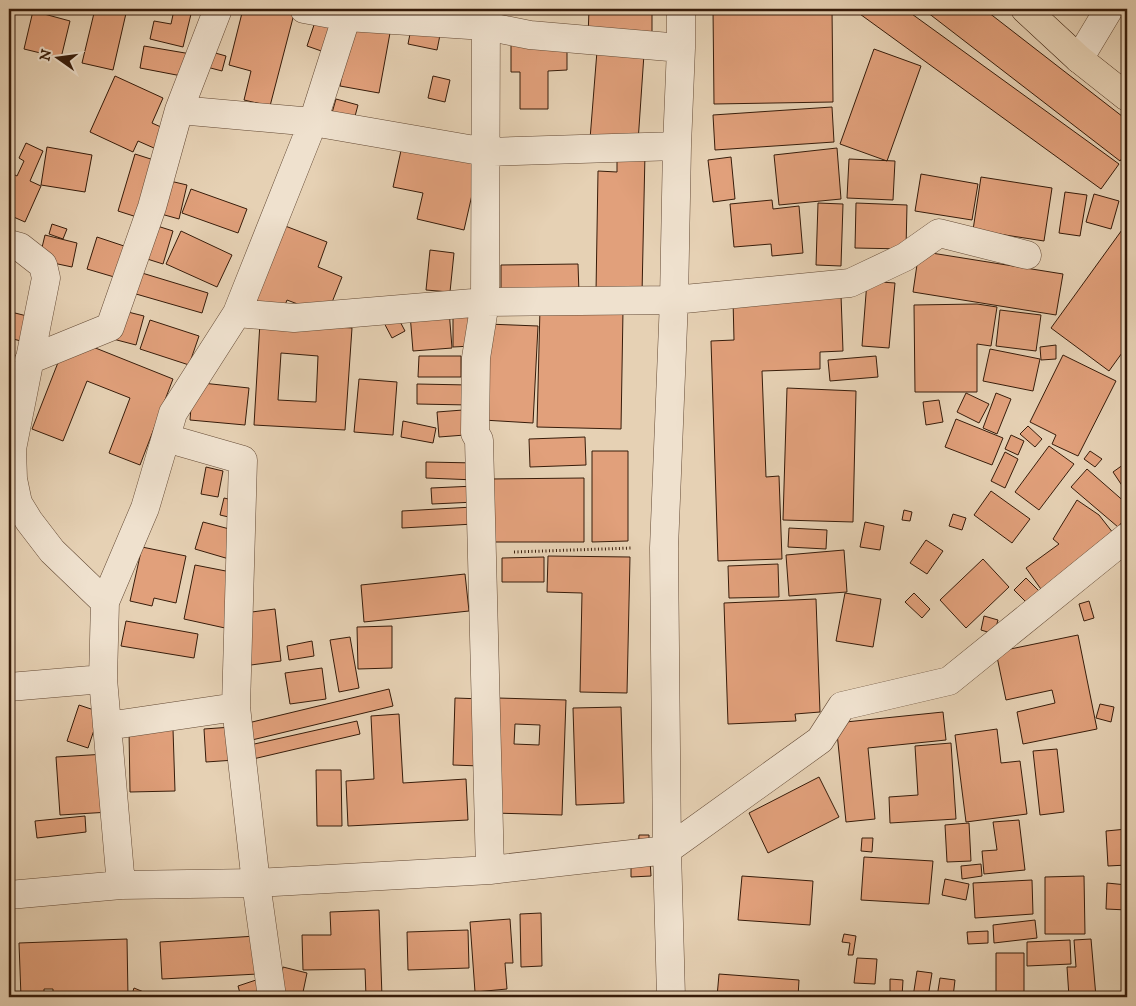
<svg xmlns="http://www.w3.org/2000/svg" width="1136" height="1006" viewBox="0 0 1136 1006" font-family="'IM FELL DW Pica',serif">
<rect width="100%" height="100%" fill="#e6d1b4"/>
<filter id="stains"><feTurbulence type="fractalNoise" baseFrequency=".004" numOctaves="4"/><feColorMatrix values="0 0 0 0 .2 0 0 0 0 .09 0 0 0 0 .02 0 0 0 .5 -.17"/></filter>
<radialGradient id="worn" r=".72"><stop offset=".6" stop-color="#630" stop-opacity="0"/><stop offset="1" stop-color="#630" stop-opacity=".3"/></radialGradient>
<!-- building -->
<path fill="#e1a07b" stroke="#371c0a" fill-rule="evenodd" d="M95 9H127L113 70 82 63Z
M169 9H209L208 14 192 10 183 47 150 39 154 21 171 24 174 10Z
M243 9H272L294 14 270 106 244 100 251 71 229 65Z
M589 9H652V38H588Z
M713 9H832L833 102 714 104Z
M853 9H905L1119 164 1101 189Z
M923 9H984L1127 120V151L1120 161Z
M33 11 70 21 61 58 24 49Z
M317 16 340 24 330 54 307 46Z
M412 24 441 30 437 50 408 44Z
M351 27 390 33 379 93 340 86Z
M567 41V70L548 71V109H520V72H511V42Z
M144 46 191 54 187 77 140 68Z
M874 49 921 66 887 161 840 144Z
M208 51 226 56 222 71 203 66Z
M597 51 644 54 638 142 590 139Z
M115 76 163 98 152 123 172 132 163 152 138 141 133 152 90 132Z
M433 76 450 80 445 102 428 98Z
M336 99 358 105 354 120 332 113Z
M832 107 834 142 715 150 713 115Z
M26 143 43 151 30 181 41 186 25 222 9 215V172L17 176 24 161 19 158Z
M402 146 479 164 464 230 417 219 423 193 393 187Z
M47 147 92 155 85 192 41 185Z
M837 148 841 199 779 205 774 155Z
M617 152 645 153 642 294 596 292 598 171 617 172Z
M135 154 157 161 140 218 118 211Z
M731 157 735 199 713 202 708 160Z
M849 159 895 161 893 200 847 198Z
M921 174 978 184 972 220 915 211Z
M981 177 1052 188 1044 241 973 230Z
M170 181 187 185 179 219 161 214Z
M191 189 247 209 238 233 182 213Z
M1065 192 1087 195 1080 236 1059 233Z
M1094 194 1119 201 1111 229 1086 222Z
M772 200 773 209 799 206 803 253 772 256 771 244 734 247 730 204Z
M818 203 843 204 841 266 816 265Z
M856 203 907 205 906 249 855 248Z
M1127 223V346L1109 371 1051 328Z
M52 224 67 229 63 239 49 234Z
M151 224 173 231 163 264 141 257Z
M280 224 327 242 318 267 342 277 327 315 287 300 282 313 251 301Z
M181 231 232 255 217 287 166 264Z
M45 235 77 243 72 267 39 260Z
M97 237 130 248 121 279 87 269Z
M430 250 454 253 450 292 426 290Z
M919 251 1063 274 1056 315 913 292Z
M578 264 579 293 501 294V265Z
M142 273 208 293 202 313 136 294Z
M867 281 895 283 889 348 862 346Z
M841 295 843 351 820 352V369L762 371 766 477 779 476 782 559 718 561 711 341 734 340 733 299Z
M977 304 997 307 991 346 977 344V392H915L914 305Z
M540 308 623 310 621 429 537 427Z
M120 310 144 316 136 345 113 339Z
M449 310 452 348 413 351 410 314Z
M471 310 472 346 453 347V311Z
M1000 310 1041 315 1036 351 996 346Z
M11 312 27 316 21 341 9 338V320Z
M395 312 405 331 392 338 382 319Z
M150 320 199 336 189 365 140 349Z
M260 322 352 328 345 430 254 425ZM281 353 318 356 316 402 278 400Z
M487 324 538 326 533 423 483 420Z
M68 337 173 379 140 465 109 453 130 398 87 381 63 441 32 429Z
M1056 345V359L1041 360 1040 347Z
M990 349 1040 359 1033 391 983 381Z
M9 354 18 356 11 386 9 385Z
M1063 355 1116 381 1078 456 1052 444 1056 435 1030 422Z
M419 356H461V377H418Z
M876 356 878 377 830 381 828 360Z
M359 379 397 382 393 435 354 432Z
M193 382 249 388 245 425 190 420Z
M417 384 469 385V405L417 404Z
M787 388 856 391 853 522 783 520Z
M966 393 989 404 979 423 957 412Z
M996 393 1011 399 997 434 983 428Z
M939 400 943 422 926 425 923 402Z
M463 410 465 435 439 437 437 412Z
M956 419 1003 438 992 465 945 447Z
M403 421 436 428 433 443 401 437Z
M1028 426 1042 439 1035 447 1020 434Z
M1011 435 1024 441 1018 455 1005 449Z
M585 437 586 465 530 467 529 439Z
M1049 446 1074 464 1039 510 1015 492Z
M592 451H628V541L592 542Z
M1090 451 1102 459 1095 467 1084 459Z
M1005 452 1018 459 1005 488 991 481Z
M426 462 476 463V480L426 478Z
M1127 462V493L1113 472Z
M206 467 223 471 218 497 201 494Z
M1087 469 1127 504V516L1118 527 1071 487Z
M584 478V542H491L490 479Z
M475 486 476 502 432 504 431 488Z
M991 491 1030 519 1012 543 974 515Z
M224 498 241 502 237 519 220 515Z
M1077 500 1099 515 1117 538 1043 592 1026 568 1059 544 1053 539Z
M473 507 474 524 402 528V511Z
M904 510 912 512 910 521 902 520Z
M953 514 966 518 962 530 949 526Z
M203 522 237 531 229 559 195 549Z
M865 522 884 526 880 550 860 547Z
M789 528 827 530 826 549 788 547Z
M926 540 943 551 927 574 910 563Z
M142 547 186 556 176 603 154 598 152 606 130 601Z
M844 550 847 592 789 596 786 555Z
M548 556 630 557 627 693 580 692 582 593 547 592Z
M544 557V582H502V558Z
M983 559 1009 587 966 628 940 600Z
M778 564 779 597 729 598 728 566Z
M195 565 236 573 225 628 184 619Z
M465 574 469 611 364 622 361 585Z
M1026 578 1041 593 1029 605 1014 590Z
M845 593 881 599 873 647 836 641Z
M914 593 930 609 922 618 905 602Z
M816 599 820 712 795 714 796 721 728 724 724 603Z
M1089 601 1094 618 1084 621 1079 604Z
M275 609 281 661 251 665 244 613Z
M984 616 998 620 994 634 981 630Z
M126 621 198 634 194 658 121 646Z
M392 626V668L358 669 357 627Z
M1078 635 1097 729 1023 744 1017 712 1055 703 1052 690 1006 700 996 652Z
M350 637 359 688 339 692 330 640Z
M9 638H10L12 670H9Z
M312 641 314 656 289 660 287 646Z
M322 668 326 699 290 704 285 673Z
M389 689 393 706 252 740 248 723Z
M455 698 483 699 480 766 453 765Z
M498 698 566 700 562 815 494 813ZM515 724 540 725 539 745 514 744Z
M1100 704 1114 707 1111 722 1096 718Z
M79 705 100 712 88 748 67 741Z
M621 707 624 803 576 805 573 708Z
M943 712 946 740 868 748 875 819 846 822 836 723Z
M399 714 403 783 466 779 468 820 348 826 346 781 374 779 371 716Z
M357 721 360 734 253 759 250 745Z
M232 727 235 760 206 762 204 729Z
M173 729 175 791 130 792 129 730Z
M997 729 1001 763 1020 761 1027 814 966 822 955 735Z
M951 743 956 819 890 823 889 797 918 795 915 746Z
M1057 749 1064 812 1040 815 1033 751Z
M106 754 110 812 60 815 56 757Z
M316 770H341L342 826H317Z
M819 777 839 817 768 853 749 813Z
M85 816 86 832 37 838 35 821Z
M1019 820 1025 870 984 874 982 851 997 850 993 822Z
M969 823 971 861 947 862 945 825Z
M1127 829V865L1108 866 1106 831Z
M639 835H649V850H638Z
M862 838H873L872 852 861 851Z
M864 857 933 861 929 904 861 900Z
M650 860 651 876 631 877V861Z
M981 864 982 876 962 879 961 866Z
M742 876 813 881 810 925 738 920Z
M1084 876 1085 934H1045V877Z
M945 879 969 884 966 900 942 895Z
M1032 880 1033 914 975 918 973 883Z
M1107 883 1127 885V910L1106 909Z
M379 910 382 997H366L365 969 303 970 302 935H331L330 912Z
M541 913 542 966 521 967 520 914Z
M510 919 513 963H505L507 989 475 992 470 922Z
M1035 920 1037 938 994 943 993 925Z
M468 930 469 968 408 970 407 932Z
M988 931V943L968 944 967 932Z
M844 934 856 936 853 955H848L850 943 842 942Z
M256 936 258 974 162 979 160 942Z
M127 939 128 997H53V989H44V997H21L19 943Z
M1091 939 1096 997H1069L1067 967H1076L1074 940Z
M1070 940 1071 964 1027 966V942Z
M996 953H1024V997H996Z
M857 958 877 959 875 984 854 983Z
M283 967 307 973 302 997H277Z
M917 971 932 973 928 997H913Z
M719 974 799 980 798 997H717Z
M940 978 955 980 953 997H937Z
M890 979 903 980 902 997H890Z
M256 980 261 997H241L238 986Z
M134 988 151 995V997H131Z
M868 992 872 993 874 997H863L864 994Z"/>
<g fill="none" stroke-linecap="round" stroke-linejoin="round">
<defs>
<path id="minor" d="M304 9 347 17 485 26 530 35 681 48
M486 9 485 302 476 358 475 433 479 440 490 870
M1079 59 1109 9
M179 110 313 122 486 152 677 146
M9 244 20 247 43 265 46 278 12 449 13 479 18 503 29 521 52 551 105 602
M237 313 313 122 349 9
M29 360 110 327 152 207 179 110 218 9
M166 438 243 460 236 707 256 883 272 997
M9 687 103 679
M107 726 236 707
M121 885 103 679 105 602 145 508 173 413 237 313 294 318 485 302 674 300 850 283 905 257 939 233 1027 255
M9 895 121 885 256 883 490 870 667 850 820 740 842 706 949 681 1127 537
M671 997 667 850 664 548 674 300 677 146 681 48V9"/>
<path id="major" d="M1025 9 1079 59 1127 97"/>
</defs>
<!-- minor casing -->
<use href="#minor" stroke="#634934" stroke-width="29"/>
<!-- major casing -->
<use href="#major" stroke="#371c0a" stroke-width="29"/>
<!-- path -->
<path stroke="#371c0a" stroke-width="3" stroke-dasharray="1 2.5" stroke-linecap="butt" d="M514 552 632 548"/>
<!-- minor -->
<use href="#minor" stroke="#efe1ce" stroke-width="28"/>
<!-- major -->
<use href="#major" stroke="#e6d1b4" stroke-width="28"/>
</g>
<!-- margin -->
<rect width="1136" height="1006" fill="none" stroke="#e6d1b4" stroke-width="30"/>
<rect x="10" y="10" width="1116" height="986" fill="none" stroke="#371c0a" stroke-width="2.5"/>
<rect x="15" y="15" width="1106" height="976" fill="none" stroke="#371c0a"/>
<!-- north arrow -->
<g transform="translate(58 58) rotate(284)" stroke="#efe1ce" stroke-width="4" paint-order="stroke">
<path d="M0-4L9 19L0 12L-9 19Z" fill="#371c0a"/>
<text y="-8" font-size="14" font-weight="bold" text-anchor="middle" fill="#371c0a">N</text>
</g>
<rect width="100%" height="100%" filter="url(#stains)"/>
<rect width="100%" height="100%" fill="url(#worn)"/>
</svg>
